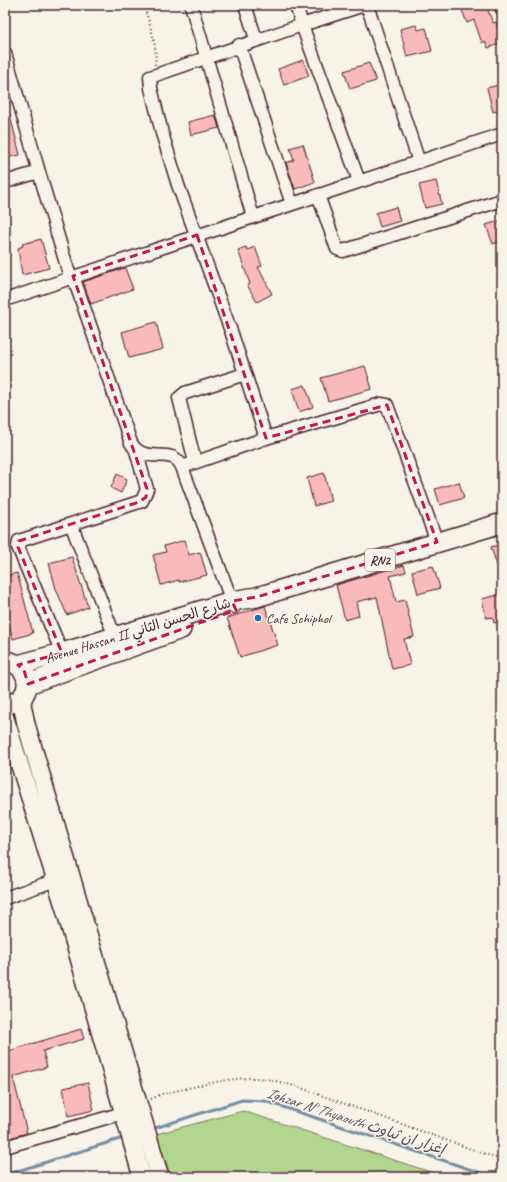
<svg xmlns="http://www.w3.org/2000/svg" width="507" height="1182" viewBox="0 0 507 1182" font-family="Caveat,'Playpen Sans Arabic',sans-serif">
<rect width="100%" height="100%" fill="#f7f3e8"/>
<filter id="ink" filterUnits="userSpaceOnUse"><feTurbulence type="fractalNoise" baseFrequency=".025" numOctaves="2"/><feDisplacementMap in="SourceGraphic" scale="8" xChannelSelector="R" yChannelSelector="G"/><feConvolveMatrix kernelMatrix="1 2 1 2 8 2 1 2 1" color-interpolation-filters="sRGB"/></filter>
<g filter="url(#ink)">
<!-- green -->
<path fill="#b2d590" stroke="#7e7a5e" d="M243 1111 446 1177H171L156 1134Z"/>
<g fill="none" stroke-linecap="round" stroke-linejoin="round">
<!-- stream -->
<path stroke="#7590a4" stroke-width="3" d="M152 1129 242 1100 265 1101 493 1177
M5 1175 126 1137"/>
</g>
<!-- building -->
<path fill="#f8bbba" stroke="#4a1f2b" d="M460 5H486L493 23 496 22 502 43 488 48 485 41 482 43 474 20 467 23Z
M416 25 418 30 426 28 432 51 407 57 400 29Z
M303 60 309 76 284 85 278 69Z
M369 63 376 81 350 89 344 71Z
M502 84V110L493 112 487 88Z
M9 111 20 155 5 158V112Z
M215 115 219 128 191 135 188 122Z
M303 144 315 182 295 189 286 163 294 160 290 148Z
M436 181 442 204 425 208 419 185Z
M396 207 400 221 380 227 376 213Z
M502 220V241L493 244 486 225Z
M41 239 49 268 22 275 18 248 23 246 22 244Z
M246 247 247 250 255 247 262 266 258 267 272 294 257 302 247 285 250 284 238 250Z
M125 268 133 289 91 304 83 282Z
M156 322 163 349 129 358 122 332Z
M365 366 372 389 328 401 321 378Z
M305 385 313 407 299 412 292 389Z
M324 473 331 501 314 506 307 478Z
M117 474 127 479 121 493 111 488Z
M459 482 464 498 440 505 435 489Z
M185 540 189 555 200 552 207 575 179 582V580L161 585 153 555 166 552 164 546Z
M502 544V575H500L491 547Z
M72 557 88 607 67 615 56 589 49 563Z
M404 565 406 572 390 576 396 602 405 600 414 637 404 639 410 665 392 669 377 597 356 602 359 616 345 620 336 585Z
M433 566 440 588 418 594 412 571Z
M17 573 33 633 13 639 5 609V576Z
M502 594V621L494 623 493 617 486 618 482 599Z
M265 606 278 645 240 657 227 618Z
M81 1029 84 1039 43 1051 47 1067 13 1077 27 1133 6 1139 5 1052Z
M88 1083 94 1110 68 1116 63 1088Z"/>
<g fill="none" stroke-linecap="round" stroke-linejoin="round">
<defs>
<path id="street" d="M191 5 253 217
M245 5 256 39
M367 5 419 162
M500 5 502 9
M239 45 292 204
M5 53 39 172
M359 181 302 25 364 5
M5 182 39 172 70 277
M318 195 337 249 343 251 502 200
M73 276 131 443C145 467 172 444 182 467
M5 300 502 134
M266 438 381 404 387 405 437 542
M195 462 179 398 185 393 245 374
M71 524 115 637
M234 607 182 467 266 438 232 334 178 185 162 133 151 88 150 77 302 25 296 5
M62 653 18 547 19 541 142 501 147 489 136 451
M5 898 56 880
M5 1147 130 1111"/>
<path id="secondary" d="M24 694 22 704 26 724 160 1177
M5 718 64 906 142 1177"/>
<path id="primary" d="M5 661C35 664 34 704 5 704
M18 665 62 653 232 601 257 597 502 523
M28 684 181 629"/>
</defs>
<!-- street casing -->
<use href="#street" stroke="#4a1f2b" stroke-width="15"/>
<!-- secondary casing -->
<use href="#secondary" stroke="#4a1f2b" stroke-width="20"/>
<!-- primary casing -->
<use href="#primary" stroke="#4a1f2b" stroke-width="22"/>
<!-- path -->
<path stroke="#4a1f2b" stroke-width="2" stroke-dasharray="1 3" stroke-linecap="butt" d="M144 5C149 24 158 45 155 65
M151 1099 162 1094C191 1088 223 1078 253 1078 269 1078 284 1083 298 1087L502 1160"/>
<!-- street -->
<use href="#street" stroke="#f7f3e8" stroke-width="12"/>
<!-- secondary -->
<use href="#secondary" stroke="#f7f3e8" stroke-width="17"/>
<!-- primary -->
<use href="#primary" stroke="#f7f3e8" stroke-width="19"/>
</g>
</g>
<!-- marked area -->
<path fill="none" stroke="#c2185b" stroke-width="3" stroke-dasharray="8 5" stroke-linejoin="round" d="M197 235 266 438 387 405 437 542 257 597 232 601 236 610 28 684 24 670 18 665 62 653 18 547 19 541 139 502 146 497 147 489 73 276Z"/>
<!-- markers -->
<circle fill="#1f6fb2" stroke="#f7f3e8" stroke-width="1.5" cx="258" cy="618" r="4"/>
<g text-anchor="middle" stroke-width="3" stroke-linejoin="round" paint-order="stroke">
<!-- shield labels -->
<rect fill="#f7f3e8" stroke="#7e5f64" stroke-width="1" x="365" y="549" width="30" height="22" rx="3"/>
<g font-size="13" font-weight="bold" fill="#4a1f2b">
<text x="380" y="565">RN2</text>
</g>
<!-- poi labels -->
<g font-size="14" fill="#4a1f2b" stroke="#f7f3e8" text-anchor="start">
<text x="266" y="623">Cafe Schiphol</text>
</g>
<!-- street labels -->
<g font-size="14" fill="#4a1f2b" stroke="#f7f3e8">
<text transform="translate(138 630) rotate(-17)" y="5">Avenue Hassan II شارع الحسن الثاني</text>
</g>
<!-- water labels -->
<g font-size="15" font-style="italic" fill="#5c4e5d" stroke="#f7f3e8">
<text transform="translate(356 1121) rotate(18)" y="5">Ighzar N' Thyaouth إغزار ان ثياوث</text>
</g>
</g>
<!-- margin -->
<rect width="507" height="1182" fill="none" stroke="#f7f3e8" stroke-width="20"/>
<rect x="10" y="10" width="487" height="1162" fill="none" stroke="#4a1f2b" stroke-width="1.5" filter="url(#ink)"/>
</svg>
